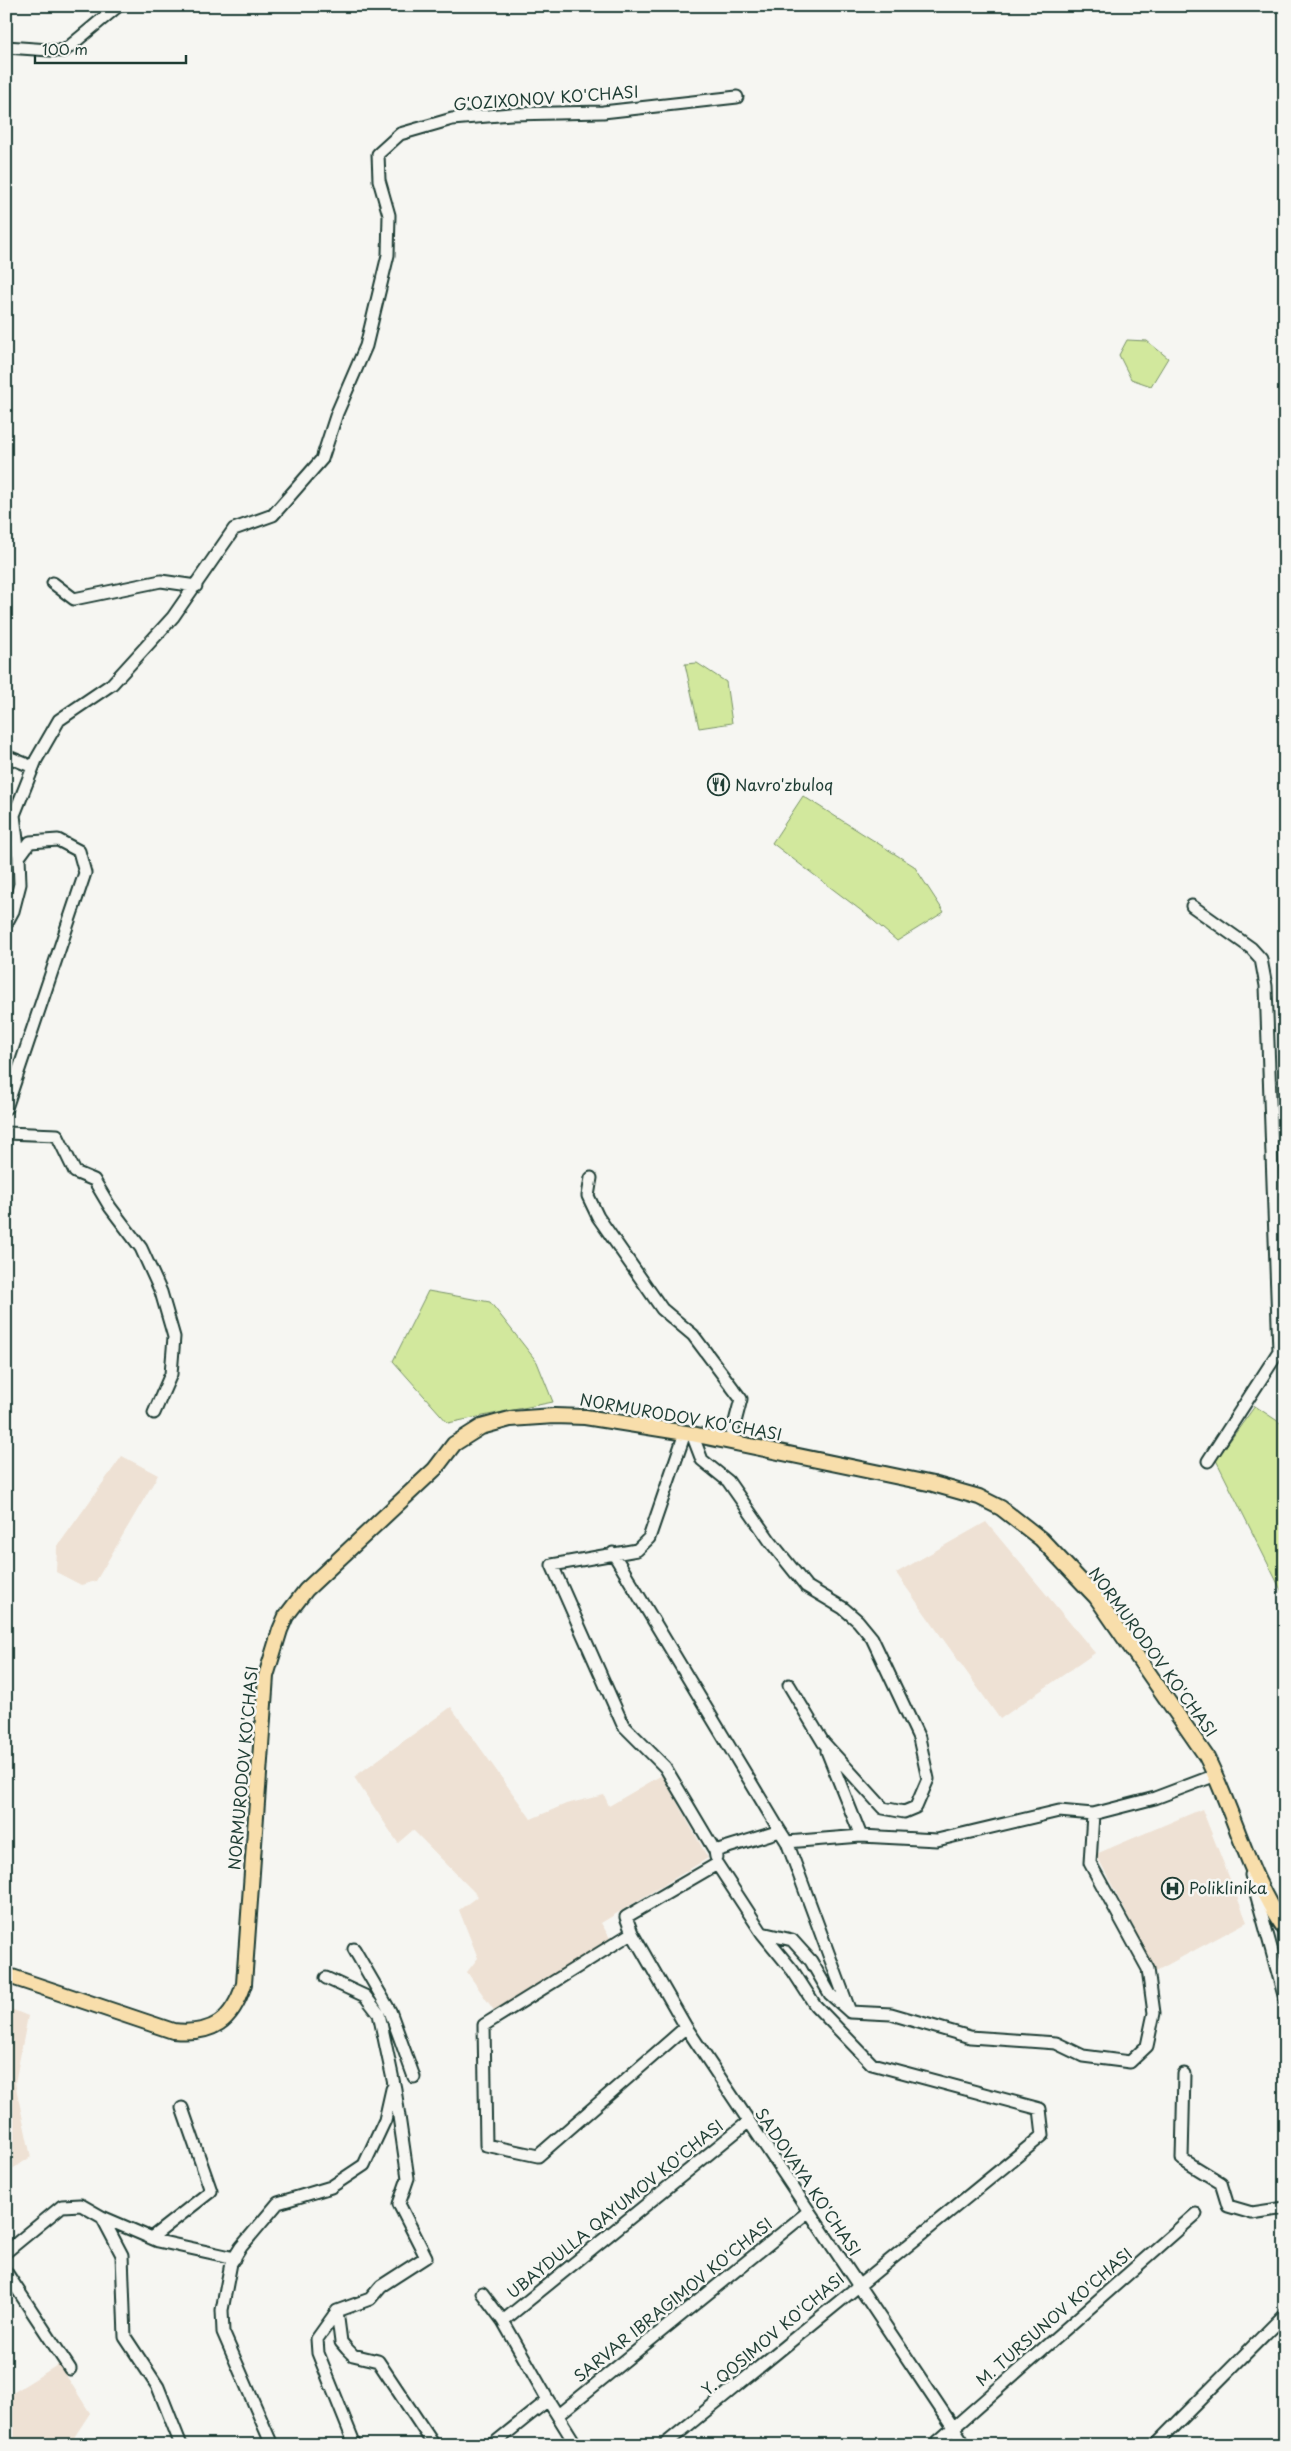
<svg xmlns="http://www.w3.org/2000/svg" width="1291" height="2451" viewBox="0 0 1291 2451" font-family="'Playpen Sans',sans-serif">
<rect width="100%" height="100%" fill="#f6f6f2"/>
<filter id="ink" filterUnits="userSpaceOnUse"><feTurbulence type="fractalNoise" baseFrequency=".02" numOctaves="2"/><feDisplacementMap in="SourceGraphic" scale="10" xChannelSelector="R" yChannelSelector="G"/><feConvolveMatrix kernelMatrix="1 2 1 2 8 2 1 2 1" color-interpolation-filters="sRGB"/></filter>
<g filter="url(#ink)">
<!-- built -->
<path fill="#eee1d4" d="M122 1456 158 1475 96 1581 81 1585 56 1572 57 1547Z
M986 1522 1095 1653 1000 1719 896 1573Z
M451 1707 531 1819 566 1804 604 1795 609 1806 662 1775 708 1858 601 1923 610 1938 495 2012 467 1972 478 1958 459 1910 478 1896 413 1830 398 1843 354 1777Z
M1202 1809 1247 1922 1156 1971 1096 1854Z
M6 2007 28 2016 15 2083 31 2157 6 2173Z
M59 2364 90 2413 73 2439 77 2445H6V2389L11 2394Z"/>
<!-- green -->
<path fill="#d2e89d" stroke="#789268" d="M1127 340 1147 341 1168 358 1151 386 1131 379 1119 355Z
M697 663 726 682 732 723 699 728 685 664Z
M803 796 914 866 944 912 897 941 867 915 772 843Z
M428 1291 490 1302 537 1362 553 1402 448 1423 393 1361Z
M1255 1406 1285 1426V1598L1216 1460Z"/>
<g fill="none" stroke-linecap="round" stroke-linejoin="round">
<defs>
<path id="minor" d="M6 47 64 51 118 6
M53 583 74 599 161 581 196 586
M6 756 33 767
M1192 906 1251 948 1261 959 1266 986 1279 1351 1208 1461
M6 924 13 911 20 884 19 857 14 815 36 760 59 720 112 684 173 617 234 529 273 515 322 459 337 413 366 346 388 255 389 215 379 180 378 154 400 134 452 119 511 114 603 112 737 97
M6 1108 85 873 79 851 58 840 30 842 19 857
M6 1133 57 1135 75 1172 94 1180 110 1207 141 1248 161 1292 174 1337 171 1374 154 1413
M591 1178 588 1196 598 1217 662 1309 693 1335 741 1399 730 1441
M685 1433 649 1538 637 1550 552 1565 623 1725 665 1767 715 1851
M692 1434 702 1460 728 1481 770 1541 806 1586 843 1608 858 1621 872 1638 919 1738 928 1779 916 1807 904 1812 883 1808 823 1742 789 1685
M613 1553 780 1831
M827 1751 861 1836
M787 1842 849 2009
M716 1857 715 1851 780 1831 787 1842 861 1836 937 1840 1059 1811 1093 1814 1155 1798 1216 1775
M1251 1875 1285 1999
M632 1933 686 2027 965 2445
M762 1933 792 1940 811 1961 830 1994 850 2012 891 2014 970 2037 1056 2043 1083 2056 1130 2062 1147 2046 1154 2013 1148 1969 1090 1863 1093 1814
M354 1949 390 2011 414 2077
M326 1978 365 1996 379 2014 395 2089 408 2178 399 2204 426 2257 381 2286 370 2299 337 2311 317 2339 318 2353 355 2445
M1184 2074 1182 2159 1221 2183 1228 2206 1252 2213 1285 2208
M102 2217 158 2241 235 2258
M151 2238 211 2191 182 2108
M6 2252 62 2206 81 2205 102 2217 122 2255 125 2337 158 2387 181 2445
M6 2272 70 2369
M482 2293 503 2321 548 2400 576 2445
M337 2311 341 2342 347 2349 353 2355 378 2361 434 2445
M503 2321 748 2122
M558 2415 809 2211
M272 2445 223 2332 222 2310 231 2263 241 2247 278 2203 331 2187 364 2165 385 2120 392 2089
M492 2445 548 2400
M664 2445 1043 2135 1040 2109 872 2064 815 2005 793 1971 762 1933 717 1864 626 1917 632 1933 484 2025 486 2145 538 2156 686 2027
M934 2445 1196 2214
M1155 2445 1285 2314"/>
<path id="major" d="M6 1975 173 2031C213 2035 232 2021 244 1984L266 1676 280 1630 286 1616 306 1590 435 1469 454 1444 481 1427 510 1419 554 1416 585 1417 692 1434 933 1484 979 1497 1001 1508 1041 1539 1096 1597 1206 1756C1235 1813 1248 1876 1285 1929"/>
</defs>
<!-- minor casing -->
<use href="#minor" stroke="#1f3d34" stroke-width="15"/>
<!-- major casing -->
<use href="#major" stroke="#1f3d34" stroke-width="18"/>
<!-- minor -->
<use href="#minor" stroke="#f6f6f2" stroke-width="11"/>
<!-- major -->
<use href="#major" stroke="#f8deab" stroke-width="14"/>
</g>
</g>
<!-- icons -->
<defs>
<symbol id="restaurant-ring" viewBox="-11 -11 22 22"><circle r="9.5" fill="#f6f6f2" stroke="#1f3d34" stroke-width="1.5"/><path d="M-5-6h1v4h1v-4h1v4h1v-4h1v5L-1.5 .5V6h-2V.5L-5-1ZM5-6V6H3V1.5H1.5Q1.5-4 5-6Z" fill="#1f3d34"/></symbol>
<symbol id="hospital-ring" viewBox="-11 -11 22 22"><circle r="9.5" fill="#f6f6f2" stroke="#1f3d34" stroke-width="1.5"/><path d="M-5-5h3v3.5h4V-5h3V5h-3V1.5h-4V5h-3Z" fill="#1f3d34"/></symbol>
</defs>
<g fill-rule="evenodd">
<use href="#restaurant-ring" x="706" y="772" width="25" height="25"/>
<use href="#hospital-ring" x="1160" y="1876" width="25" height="25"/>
</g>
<g text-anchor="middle" stroke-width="5" stroke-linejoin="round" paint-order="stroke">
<!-- street labels -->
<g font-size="16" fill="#1f3d34" stroke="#f6f6f2">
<text transform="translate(546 98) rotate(-4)" y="6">G'OZIXONOV KO'CHASI</text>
<text transform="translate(681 1417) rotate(10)" y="6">NORMURODOV KO'CHASI</text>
<text transform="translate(1153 1652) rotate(54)" y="6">NORMURODOV KO'CHASI</text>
<text transform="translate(243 1768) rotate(-85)" y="6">NORMURODOV KO'CHASI</text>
<text transform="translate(808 2182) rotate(56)" y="6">SADOVAYA KO'CHASI</text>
<text transform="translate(615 2209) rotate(-39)" y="6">UBAYDULLA QAYUMOV KO'CHASI</text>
<text transform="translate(673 2300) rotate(-39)" y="6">SARVAR IBRAGIMOV KO'CHASI</text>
<text transform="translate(1054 2317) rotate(-41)" y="6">M. TURSUNOV KO'CHASI</text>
<text transform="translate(773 2334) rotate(-40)" y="6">Y. QOSIMOV KO'CHASI</text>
</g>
<!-- poi labels -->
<g font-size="16" fill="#1f3d34" stroke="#f6f6f2" text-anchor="start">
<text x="735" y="791">Navro'zbuloq</text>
<text x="1189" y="1894">Poliklinika</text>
</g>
</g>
<!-- margin -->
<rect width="1291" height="2451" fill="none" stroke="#f6f6f2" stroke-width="25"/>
<rect x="12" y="12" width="1266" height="2426" fill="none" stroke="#1f3d34" stroke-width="2" filter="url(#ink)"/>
<!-- scale -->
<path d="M35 55v8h151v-8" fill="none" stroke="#1f3d34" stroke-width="2.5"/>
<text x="42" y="55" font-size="15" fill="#1f3d34" stroke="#f6f6f2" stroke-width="4" paint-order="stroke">100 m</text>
</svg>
